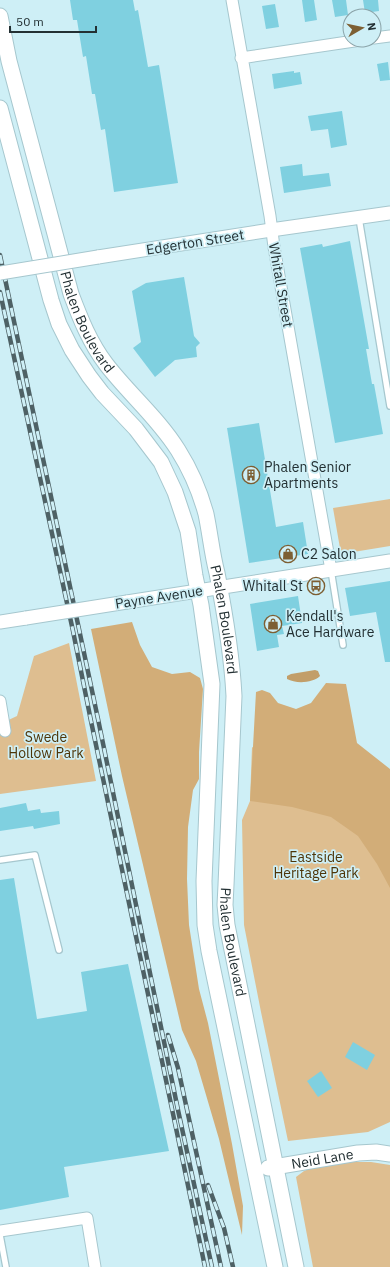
<svg xmlns="http://www.w3.org/2000/svg" width="390" height="1267" viewBox="0 0 390 1267" font-family="'IBM Plex Sans',sans-serif">
<rect width="100%" height="100%" fill="#ceeff6"/>
<!-- green -->
<path fill="#debe90" d="M390 499V546L341 554 333 508Z
M69 643 96 781 0 794V724L17 716 34 656Z
M252 747 390 821V1122L368 1132 288 1141 261 1012 244 925 242 820 250 801Z
M347 1162H371L390 1165V1267H313L296 1177 304 1171 309 1169Z"/>
<!-- forest -->
<path fill="#d2ad78" d="M132 622 140 645 152 667 172 674 190 672 200 678 203 689 199 752V779L193 790 188 827 187 879 189 925 199 989 208 1023 232 1144 243 1206 242 1235 219 1139 196 1061 182 1030 122 776 91 629Z
M326 683 346 684 357 743 390 769V888L377 864 358 836 331 817 292 807 250 801 256 692 262 690 270 693 278 703 296 709 311 703Z"/>
<!-- water -->
<path fill="#c29e69" d="M315 670 318 671 320 676C313 683 296 684 287 679V676L291 674Z"/>
<!-- building -->
<path fill="#7fd0e0" d="M70 0H133L135 11 138 10 148 67 159 65 178 183 114 192 105 129 101 130 95 94H92L86 56 83 57 77 20H73Z
M302 0H314L317 20 305 22Z
M332 0H346L348 15 335 17Z
M363 0H378L379 11 365 13Z
M275 4 279 27 266 29 262 6Z
M388 62 390 80 380 81 377 64Z
M294 71V73L300 72 302 84 274 89 272 74Z
M342 111 347 145 331 148 328 129 311 131 308 116Z
M302 164 303 176 329 173 331 186 284 193 280 167Z
M350 241 369 349H366L372 384H374L383 434 335 443 300 248 322 244 323 247Z
M184 277 194 336 200 343 196 347 197 357 175 360 155 377 133 348 141 342 132 291 146 283Z
M259 423 276 527 303 522 308 554 249 563 227 428Z
M390 581V662H385L376 612 350 616 345 588Z
M298 596 302 623 282 626 284 634 277 635 279 647 257 651 250 604Z
M26 803 28 811 40 809 41 813 59 811 60 824 34 829 33 826 0 831V808Z
M14 878 37 1019 87 1011 81 972 128 964 169 1151 64 1167 69 1197 0 1210V880Z
M353 1042 375 1055 367 1070 345 1057Z
M321 1071 332 1088 318 1097 307 1081Z"/>
<g fill="none" stroke-linecap="round" stroke-linejoin="round">
<defs>
<path id="service" d="M359 218 390 406
M331 570 343 645
M0 860 35 855 59 950
M0 1235 6 1267"/>
<path id="minor" d="M232 0 270 216 274 247 331 570
M374 38 390 36
M241 58 361 40
M0 701 5 731
M0 1231 87 1218 95 1267"/>
<path id="tertiary" d="M98 257 271 230 390 213
M127 602 390 561
M0 622 26 618"/>
<g id="secondary">
<path id="s1" d="M0 16 9 61 71 294C80 318 90 343 106 364 129 394 158 418 178 450 190 469 200 492 206 514 210 533 212 554 217 573 225 614 232 655 234 696L226 885 225 905 227 925 296 1267"/>
<path d="M0 108 51 300 59 324 72 350 89 376 102 393 136 429 161 462 175 492 188 531 195 576 201 605 212 684 204 881 205 925 209 951 275 1267"/>
<path id="s2" d="M268 1168 358 1153 376 1152 390 1154"/>
</g>
</defs>
<!-- service casing -->
<use href="#service" stroke="#a6c7ce" stroke-width="8"/>
<!-- minor casing -->
<use href="#minor" stroke="#a6c7ce" stroke-width="13"/>
<!-- tertiary casing -->
<use href="#tertiary" stroke="#a6c7ce" stroke-width="15"/>
<!-- secondary casing -->
<use href="#secondary" stroke="#a6c7ce" stroke-width="17"/>
<!-- service -->
<use href="#service" stroke="#fff" stroke-width="5.5"/>
<!-- minor -->
<use href="#minor" stroke="#fff" stroke-width="11"/>
<!-- tertiary -->
<use href="#tertiary" stroke="#fff" stroke-width="13"/>
<!-- secondary -->
<use href="#secondary" stroke="#fff" stroke-width="15"/>
<defs>
<path id="rail" d="M0 255 98 719 178 1110 212 1267
M0 292 73 631 91 721 205 1267
M168 1035 178 1068 221 1267
M208 1185 224 1228 233 1267"/>
</defs>
<!-- rail casing -->
<use href="#rail" stroke="#4e6165" stroke-width="4.5"/>
<!-- rail -->
<use href="#rail" stroke="#ceeff6" stroke-width="3" stroke-dasharray="9" stroke-linecap="butt"/>
<defs>
<path id="tertiary-bridge" d="M0 273 98 257
M26 618 127 602"/>
</defs>
<!-- tertiary-bridge casing -->
<use href="#tertiary-bridge" stroke="#a6c7ce" stroke-width="15" stroke-linecap="butt"/>
<!-- tertiary-bridge -->
<use href="#tertiary-bridge" stroke="#fff" stroke-width="13"/>
</g>
<!-- icons -->
<defs>
<symbol id="building-ring" viewBox="-11 -11 22 22"><circle r="9.5" fill="#ceeff6" stroke="#7d5f33" stroke-width="1.5"/><path d="M-4-6H4V6H1V3H-1V6H-4ZM-2.5-4.3h1.7v1.8h-1.7ZM.8-4.3h1.7v1.8H.8ZM-2.5-1h1.7V.8h-1.7ZM.8-1h1.7V.8H.8Z" fill="#7d5f33"/></symbol>
<symbol id="shop-ring" viewBox="-11 -11 22 22"><circle r="9.5" fill="#ceeff6" stroke="#7d5f33" stroke-width="1.5"/><path d="M-5-2.5h2.3a2.7 3.5 0 0 1 5.4 0H5L5.5 6h-11ZM-1.5-2.5h3a1.5 2.3 0 0 0-3 0Z" fill="#7d5f33"/></symbol>
<symbol id="bus-ring" viewBox="-11 -11 22 22"><circle r="9.5" fill="#ceeff6" stroke="#7d5f33" stroke-width="1.5"/><path d="M-5-6H5V4H4V6H2V4H-2V6H-4V4H-5ZM-3.5-4V0h7V-4ZM-3.5 1.2v1.5H-2V1.2ZM2 1.2v1.5H3.5V1.2Z" fill="#7d5f33"/></symbol>
</defs>
<g fill-rule="evenodd">
<use href="#building-ring" x="241" y="465" width="20" height="20"/>
<use href="#shop-ring" x="278" y="544" width="20" height="20"/>
<use href="#bus-ring" x="306" y="576" width="20" height="20"/>
<use href="#shop-ring" x="263" y="614" width="20" height="20"/>
</g>
<g text-anchor="middle" stroke-width="3.5" stroke-linejoin="round" paint-order="stroke">
<!-- street labels -->
<g font-size="14" fill="#233033" stroke="#ceeff6">
<text transform="translate(195 242) rotate(-9)" y="5">Edgerton Street</text>
<text transform="translate(281 285) rotate(80)" y="5">Whitall Street</text>
<text dy="5" stroke="none"><textPath href="#s1" startOffset="319">Phalen Boulevard</textPath></text>
<text transform="translate(159 597) rotate(-9)" y="5">Payne Avenue</text>
<text dy="5" stroke="none"><textPath href="#s1" startOffset="655">Phalen Boulevard</textPath></text>
<text dy="5" stroke="none"><textPath href="#s1" startOffset="979">Phalen Boulevard</textPath></text>
<text dy="5" stroke="none"><textPath href="#s2" startOffset="55">Neid Lane</textPath></text>
</g>
<!-- poi labels -->
<g font-size="14" fill="#233033" stroke="#ceeff6" text-anchor="start">
<text x="264" y="472">Phalen Senior<tspan x="264" dy="16">Apartments</tspan></text>
<text x="301" y="559">C2 Salon</text>
<text x="303" y="591" text-anchor="end">Whitall St</text>
<text x="286" y="621">Kendall's<tspan x="286" dy="16">Ace Hardware</tspan></text>
</g>
<!-- park labels -->
<g font-size="14" fill="#4e3508" stroke="#ceeff6">
<text x="46" y="742">Swede<tspan x="46" dy="16">Hollow Park</tspan></text>
<text x="316" y="862">Eastside<tspan x="316" dy="16">Heritage Park</tspan></text>
</g>
</g>
<!-- north arrow -->
<g transform="translate(362 28) rotate(81)"><circle r="19" fill="#ceeff6" stroke="#8aa3a8"/>
<path d="M0-3L7 15L0 10L-7 15Z" fill="#7d5f33"/>
<text y="-6" font-size="11" font-weight="bold" text-anchor="middle" fill="#233033">N</text>
</g>
<!-- scale -->
<path d="M10 26v6h86v-6" fill="none" stroke="#233033" stroke-width="2"/>
<text x="16" y="26" font-size="12" fill="#233033" stroke="#ceeff6" stroke-width="3" paint-order="stroke">50 m</text>
</svg>
